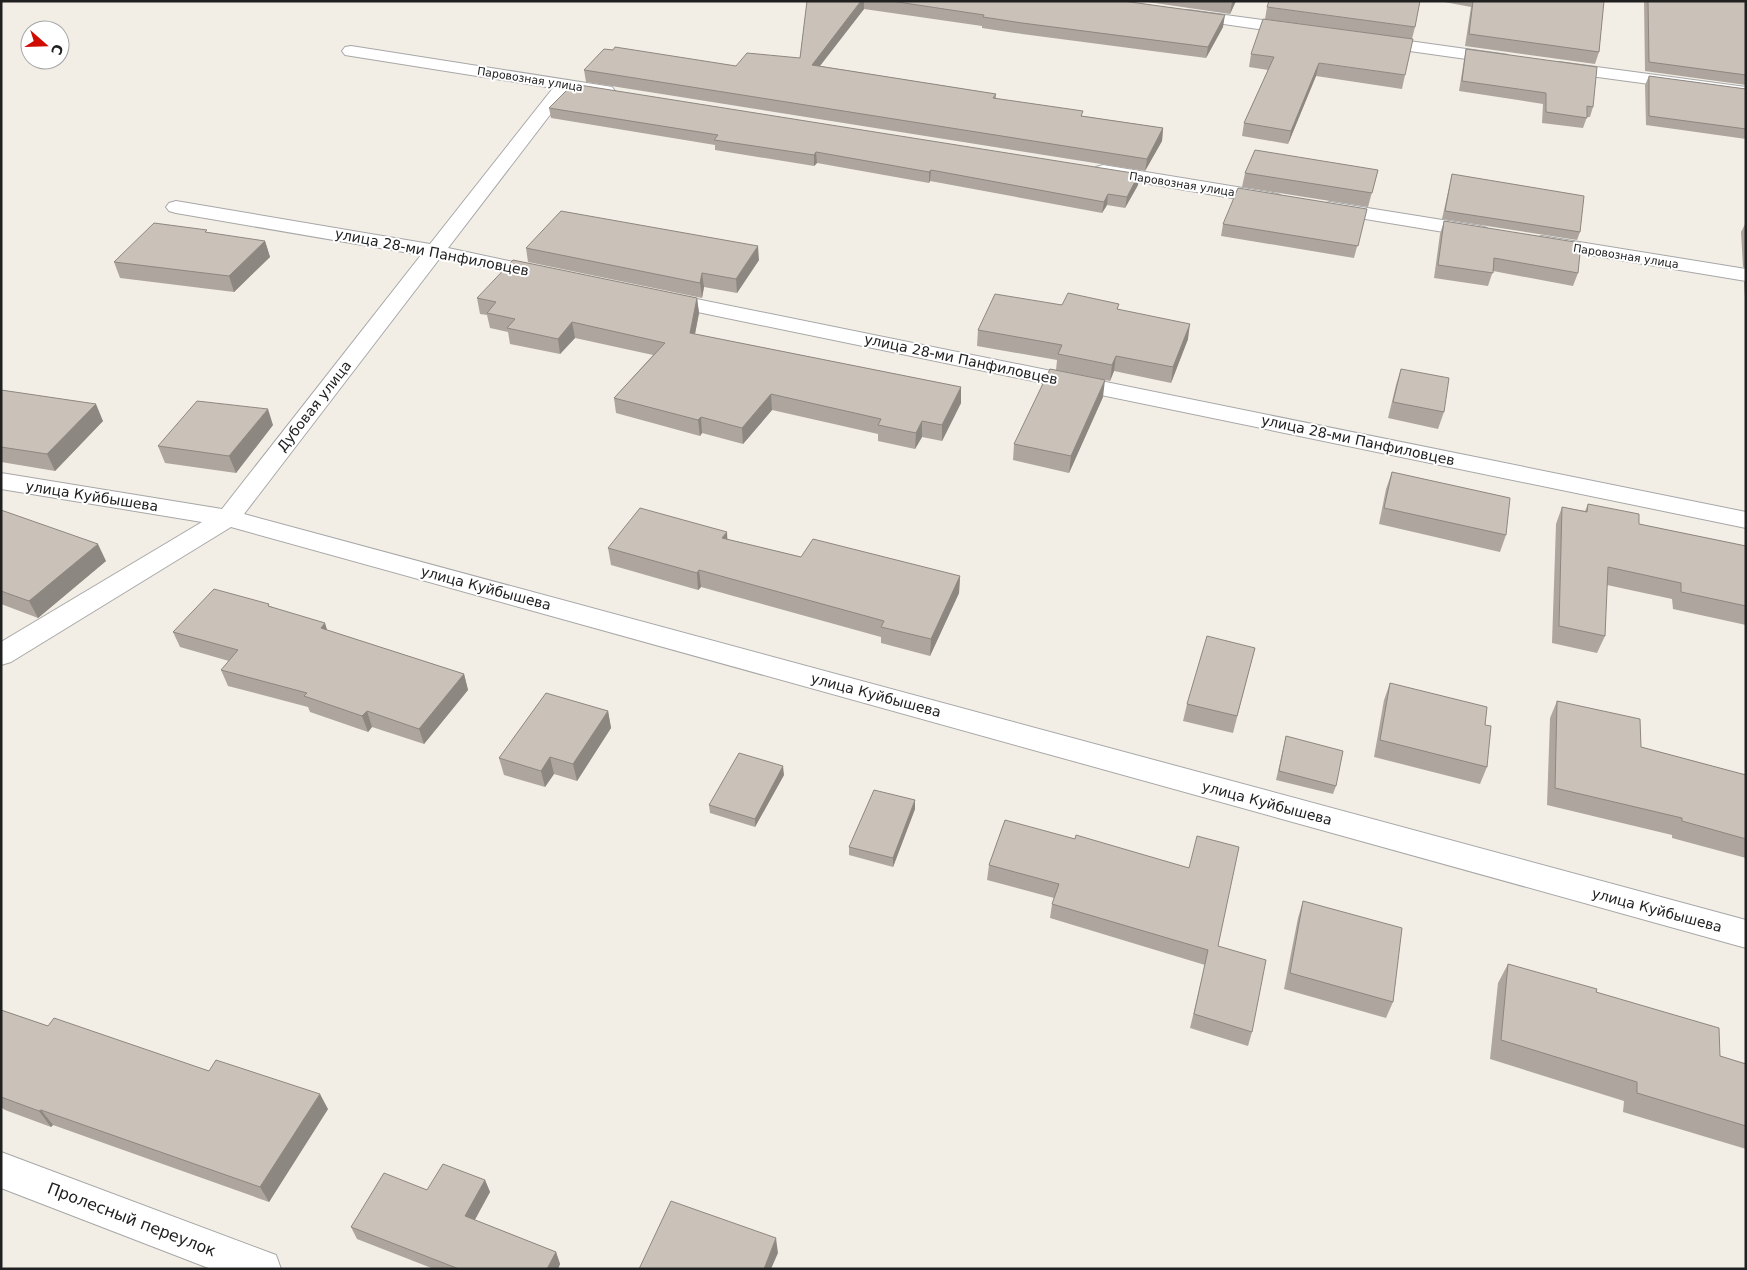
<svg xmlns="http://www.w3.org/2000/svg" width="1747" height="1270" viewBox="0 0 1747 1270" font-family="'DejaVu Sans',sans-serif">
<rect width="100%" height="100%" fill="#f2eee6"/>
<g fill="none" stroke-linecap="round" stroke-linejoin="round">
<defs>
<path id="minor" d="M1188 10 1299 25 1305 26 1307 30 1305 34 1299 35 1182 18 1180 15 1182 12Z
M1373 36 1502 54 1508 55 1511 59 1508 63 1502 64 1367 45 1365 41 1367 37Z
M351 46 606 86 612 87 615 91 612 95 606 96 569 90 448 248 551 270 555 274 551 278 544 280 440 258 244 514 1746 920V948L231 527 11 662 1 665V642L202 522 1 489V473L222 509 421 255 176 213 169 211 166 207 169 203 176 201 430 244 553 88 345 55 342 51 345 47Z
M1559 62 1746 87V97L1553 71 1550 67 1553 63Z
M1103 165 1273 193 1280 195 1283 199 1280 203 1273 205 1096 175 1093 171 1096 167Z
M1330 202 1480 226 1487 228 1490 232 1487 236 1480 238 1323 212 1320 208 1323 204Z
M1542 236 1746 269V281L1535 246 1532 242 1535 238Z
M662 292 1746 512V528L654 303 651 298 654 293Z
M1 1152 276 1255 281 1269H211L1 1188Z"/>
</defs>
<!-- minor casing -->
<use href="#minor" stroke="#a7a7a7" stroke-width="2"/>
<!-- minor -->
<use href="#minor" fill="#fff" fill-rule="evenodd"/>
</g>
<!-- wall -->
<path fill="#aea69e" d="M807 1H1123L1223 27 1206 58 1022 34 982 28V26L864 9 820 66 996 94V99L1083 116 1163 128 1162 141 1145 171 586 82 584 70 736 66 800 58Z
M1141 1H1236L1230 14Z
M1439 1H1604L1599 52 1595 64 1465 46 1471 7Z
M1644 1H1746V85L1645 71Z
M1267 7 1415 27 1412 39 1265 19Z
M1466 49 1593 107 1590 117H1587L1583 128 1542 123 1543 104 1459 91 1464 60Z
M1251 54 1405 75 1402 89 1316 76 1288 144 1242 136 1244 123 1268 70 1249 67Z
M1649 76 1746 89V139L1646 125 1645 85Z
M549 108 1139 174 1138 185 1125 208 1107 205 1102 213 930 181 929 183 817 163 814 166 715 150V145L551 118Z
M1378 170 1368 207 1242 187 1245 173Z
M1452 174 1580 232 1577 240 1442 219Z
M1367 209 1354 258 1221 236 1223 224Z
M1444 221 1578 273 1573 286 1493 271 1488 286 1434 278 1440 234Z
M1746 222V268L1743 267 1741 232Z
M265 241 270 257 234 292 120 278 114 262Z
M526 248 759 260 737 293 704 287 702 298 528 262Z
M1746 279V313L1744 283Z
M477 298H697L699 313 695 334 961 387V403L942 441 922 437 915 449 878 441V434L772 410 743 444 702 433 700 436 616 413 614 398 653 355 575 338 560 354 510 344 508 332 490 328 487 315 480 314Z
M1062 305 1118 309 1188 339 1171 383 1114 371 1110 381 1056 370 1057 360 977 346 978 330Z
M1401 369 1444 412 1438 429 1388 418 1396 385Z
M1 390 103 421 55 471 1 462Z
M1103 397 1069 473 1013 460 1014 444Z
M273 425 236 473 165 463 158 446Z
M1392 472 1506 535 1500 552 1379 524 1386 489Z
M1588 504 1639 524 1746 546V625L1673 609 1672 599 1607 585 1605 636 1597 653 1552 643 1556 524 1562 507 1585 511Z
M1 510 106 561 38 618 1 604Z
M727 532V539L801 557 960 576 959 593 930 656 881 643V637L701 587 698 590 611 565 608 548Z
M270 606 327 630 464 674 468 690 424 744 372 727 368 732 310 712 308 707 228 686 221 670 229 661 180 647 173 632Z
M1255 648 1233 733 1183 721 1187 704Z
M1390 683 1485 725 1487 767 1480 784 1374 757 1384 700Z
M1557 701 1641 747 1746 775V858L1672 838V835L1547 805 1550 718Z
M608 711 611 728 577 781 554 774 545 787 504 775 499 758Z
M1286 736 1336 786 1333 794 1276 780Z
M784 775 755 827 710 813 709 805Z
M915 809 893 867 849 855V847Z
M1005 820 1218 946 1252 1032 1248 1046 1190 1028 1205 965 1050 918 1052 904 1054 898 987 880 989 865Z
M1303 901 1393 1002 1386 1018 1284 989 1298 918Z
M1508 964 1596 992 1720 1056 1746 1064V1149L1623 1112 1624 1101 1490 1059 1498 983Z
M1 1010 48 1026 209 1071 328 1109 269 1202 53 1125 51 1127 5 1110 1 1107Z
M485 1180 490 1192 475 1220 556 1252 560 1264 558 1269H434L357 1239 351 1227 427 1190Z"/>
<!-- shaded-wall -->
<path fill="#8d8781" d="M861 1H864V9L812 76V65Z
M1232 1H1236L1230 14 1232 2Z
M1225 15 1223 27 1206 58 1208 47Z
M1319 63 1316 76 1288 144 1291 131Z
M1163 128 1162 141 1145 171 1147 159Z
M816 152 817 163 814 166V155Z
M931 170 930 181 929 183V172Z
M1139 174 1138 185 1125 208 1127 197Z
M1108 194 1107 205 1102 213 1104 202Z
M265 241 270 257 234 292 229 276Z
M758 246 759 260 737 293 736 279Z
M702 273 704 287 702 298 700 283Z
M697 298 699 313 692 349 690 333Z
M572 322 575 338 560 354 558 339Z
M1190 324 1188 339 1171 383 1173 367Z
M1116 356 1114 371 1110 381 1112 365Z
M1105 380 1103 397 1069 473 1071 456Z
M961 387V403L942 441V425Z
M771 394 772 410 743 444 742 428Z
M96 404 103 421 55 471 47 454Z
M268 409 273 425 236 473 229 456Z
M701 417 702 433 700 436 698 420Z
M922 421V437L915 449 916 433Z
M727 532 728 549 722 538Z
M98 544 106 561 38 618 29 601Z
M699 570 701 587 698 590 697 573Z
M960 576 959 593 930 656 931 639Z
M325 623 330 639 321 628Z
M464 674 468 690 424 744 419 729Z
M367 711 372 727 368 732 362 716Z
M608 711 611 728 577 781 573 764Z
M550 757 554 774 545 787 541 771Z
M783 766 784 775 755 827V819Z
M915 800V809L893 867V858Z
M320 1094 328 1109 269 1202 260 1187Z
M41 1110 53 1125 51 1127 39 1111Z
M485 1180 490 1192 470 1228 465 1216Z
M776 1238 778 1253 771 1269H764Z
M556 1252 560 1264 558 1269H547Z"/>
<!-- building -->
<path fill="#cac1b8" stroke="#8d8781" d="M807 1H861L812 65 996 94 993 98 1083 111 1081 116 1163 128 1147 159 584 70 604 49 613 50 615 47 736 66 747 53 800 58Z
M891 1H1123L1225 15 1208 47 1022 23 983 17 984 15Z
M1269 1H1420L1415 27 1267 7Z
M1473 1H1604L1599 52 1469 34Z
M1648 1H1746V75L1649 62Z
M1263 19 1413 39 1405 75 1319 63 1291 131 1244 123 1274 57 1251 54Z
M1466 49 1597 67 1593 107 1587 106V118L1546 112V93L1462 81Z
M1649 76 1746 89V129L1649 116Z
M573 84 1139 174 1127 197 1108 194 1104 202 931 170 929 172 816 152 814 155 714 140 718 135 549 108Z
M1255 150 1378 170 1372 193 1245 173Z
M1452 174 1584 196 1580 232 1445 211Z
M1238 188 1367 209 1358 246 1223 224Z
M561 211 758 246 736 279 702 273 700 283 526 248Z
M1444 221 1581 243 1578 273 1494 258 1493 273 1438 265Z
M154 223 207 230 205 232 265 241 229 276 114 262Z
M513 260 697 298 690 333 961 387 942 425 922 421 916 433 878 425 881 419 771 394 742 428 701 417 698 420 614 398 665 343 572 322 558 339 507 328 515 319 487 313 496 302 477 298Z
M1068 293 1119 304 1117 309 1190 324 1173 367 1116 356 1112 365 1058 354 1062 345 978 330 995 294 1062 305Z
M1050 369 1105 380 1071 456 1014 444Z
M1401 369 1449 378 1444 412 1393 402Z
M1 390 96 404 47 454 1 447Z
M197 401 268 409 229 456 158 446Z
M1392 472 1510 498 1506 535 1384 508Z
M1588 504 1639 514V524L1746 546V606L1681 592V583L1608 567 1605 636 1559 626 1562 507 1587 512Z
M640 508 727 532 722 538 801 557 813 539 960 576 931 639 881 627 884 621 699 570 697 573 608 548Z
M1 510 98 544 29 601 1 591Z
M214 589 269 604 268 606 325 623 321 628 464 674 419 729 367 711 362 716 304 696 307 693 221 670 238 650 173 632Z
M1207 636 1255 648 1237 716 1187 704Z
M1390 683 1487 707 1485 725 1491 726 1487 767 1380 740Z
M546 693 608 711 573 764 550 757 541 771 499 758Z
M1557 701 1640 719 1641 747 1746 775V839L1682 821V818L1555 788Z
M1286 736 1343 751 1336 786 1279 771Z
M739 753 783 766 755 819 709 805Z
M874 790 915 800 893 858 849 847Z
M1005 820 1075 839 1076 835 1189 868 1197 836 1239 847 1218 946 1266 960 1252 1032 1194 1014 1208 950 1052 904 1059 884 989 865Z
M1303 901 1402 928 1393 1002 1290 973Z
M1508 964 1597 989 1596 992 1719 1028 1720 1056 1746 1064V1126L1637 1093V1082L1501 1040Z
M1 1010 48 1026 54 1018 209 1071 216 1060 320 1094 260 1187 41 1110 39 1111 1 1097Z
M443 1164 485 1180 465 1216 556 1252 547 1269H459L351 1227 384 1173 427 1190Z
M671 1201 776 1238 764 1269H639Z"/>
<g text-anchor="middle" stroke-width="4" stroke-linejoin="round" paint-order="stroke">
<!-- far-street labels -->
<g font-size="11" fill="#202020" stroke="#fff">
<text transform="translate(530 79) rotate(9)" y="4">Паровозная улица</text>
<text transform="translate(1182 184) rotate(9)" y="4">Паровозная улица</text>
<text transform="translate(1626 256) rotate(9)" y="4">Паровозная улица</text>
</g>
<!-- street labels -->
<g font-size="14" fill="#202020" stroke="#fff">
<text transform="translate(432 252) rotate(11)" y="5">улица 28-ми Панфиловцев</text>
<text transform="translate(961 359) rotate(12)" y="5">улица 28-ми Панфиловцев</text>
<text transform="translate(314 406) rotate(-52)" y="5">Дубовая улица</text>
<text transform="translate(1358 440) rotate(12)" y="5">улица 28-ми Панфиловцев</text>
<text transform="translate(92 496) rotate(9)" y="5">улица Куйбышева</text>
<text transform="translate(486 588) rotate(15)" y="5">улица Куйбышева</text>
<text transform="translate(876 695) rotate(15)" y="5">улица Куйбышева</text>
<text transform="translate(1267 803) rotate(15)" y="5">улица Куйбышева</text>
<text transform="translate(1657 910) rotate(15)" y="5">улица Куйбышева</text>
</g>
<!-- near-street labels -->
<g font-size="16" fill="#202020" stroke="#fff">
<text transform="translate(132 1219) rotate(21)" y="6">Пролесный переулок</text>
</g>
</g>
<!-- border -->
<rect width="1747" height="1270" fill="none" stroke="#202020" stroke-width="5"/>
<!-- north arrow -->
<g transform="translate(45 45) rotate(110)"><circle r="24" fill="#ffffff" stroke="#a6a6a6"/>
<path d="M0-4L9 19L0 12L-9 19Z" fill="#d00c00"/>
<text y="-8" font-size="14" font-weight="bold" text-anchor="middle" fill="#202020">С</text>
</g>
</svg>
